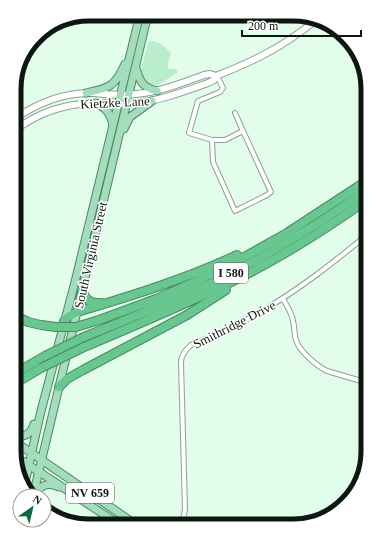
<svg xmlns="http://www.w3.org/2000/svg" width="382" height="540" viewBox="0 0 382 540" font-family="Georgia,serif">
<rect width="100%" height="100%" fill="#e3fdeb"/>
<!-- green -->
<path fill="#b9edcb" d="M153 41C161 43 166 48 171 53L168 63V69H175L178 72 158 85C148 87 142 80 141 71L148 42Z"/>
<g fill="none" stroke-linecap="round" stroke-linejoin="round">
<defs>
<path id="minor" d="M216 76 219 80 223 88 220 92 198 101 189 133 212 140H225L243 131 235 113
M212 140 213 162 235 211 267 195 271 192 243 131
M283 299C287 306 292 313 293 321 295 328 294 334 296 340 299 351 317 366 327 371L368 383
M180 526 184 515 185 509 181 363C181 355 185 350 191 345 215 335 240 324 262 311 300 289 334 262 368 234"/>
<path id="secondary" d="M15 118C39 103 64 92 93 93 107 94 122 96 136 94 160 92 182 83 204 75L210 74 216 76
M15 130C40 112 63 104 95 103 109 103 123 105 137 103 162 100 185 91 208 83L214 80 216 76C254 61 283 47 316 20"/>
<path id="primary" d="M136 68C140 82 142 87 157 91
M86 93C109 88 115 87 125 64
M96 103C107 109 110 113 113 125
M124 129 130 117 152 101
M14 435C25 438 31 434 34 424
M14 441 138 526
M15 456 120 525
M17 463 21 469 24 481
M24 487 41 411 75 282 140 14
M34 492C44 485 47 482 59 487
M33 496 148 14"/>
<path id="motorway" d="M82 290C86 300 90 304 101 303
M14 315 28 322 41 325
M102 319 156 299 197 281 232 264 287 233 368 180
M64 321 68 317 77 312C131 296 186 279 237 255
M84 337C126 320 168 303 210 284 265 257 318 225 368 189
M82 348C133 326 185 305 235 280 282 257 326 229 368 199
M14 374 45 356
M14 384 41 368
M59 387 67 379 83 370 187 315 226 290"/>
</defs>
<!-- minor casing -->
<use href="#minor" stroke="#8aa292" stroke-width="6"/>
<!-- secondary casing -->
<use href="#secondary" stroke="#8aa292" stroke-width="8"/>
<!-- primary casing -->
<use href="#primary" stroke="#488963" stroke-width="9"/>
<!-- motorway casing -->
<use href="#motorway" stroke="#488963" stroke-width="10"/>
<!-- minor -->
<use href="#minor" stroke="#fff" stroke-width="4"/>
<!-- secondary -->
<use href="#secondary" stroke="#fff" stroke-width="6"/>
<!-- primary -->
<use href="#primary" stroke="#a4ddbc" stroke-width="7"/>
<!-- motorway -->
<use href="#motorway" stroke="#68c78f" stroke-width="8"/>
<defs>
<path id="motorway-bridge" d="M41 325 56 327H76L102 319
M45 356 84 337
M41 368 82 348"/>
</defs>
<!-- motorway-bridge casing -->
<use href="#motorway-bridge" stroke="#488963" stroke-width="10" stroke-linecap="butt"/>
<!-- motorway-bridge -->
<use href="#motorway-bridge" stroke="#68c78f" stroke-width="8"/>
</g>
<g text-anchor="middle" stroke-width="3" stroke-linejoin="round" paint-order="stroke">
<!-- shield labels -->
<g fill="#fff" stroke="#565c58" stroke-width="1">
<rect x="214" y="263" width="34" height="20" rx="3"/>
<rect x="66" y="483" width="48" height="20" rx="3"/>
</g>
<g font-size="12" font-weight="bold" fill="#0d1610">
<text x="231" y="277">I 580</text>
<text x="90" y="497">NV 659</text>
</g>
<!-- street labels -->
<g font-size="13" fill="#0d1610" stroke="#fff">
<text transform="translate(115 102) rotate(-3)" y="5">Kietzke Lane</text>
<text transform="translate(90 255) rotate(-77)" y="5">South Virginia Street</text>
<text transform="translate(234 324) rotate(-27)" y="5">Smithridge Drive</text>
</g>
</g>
<!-- crop -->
<path d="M0 0H382V540H0ZM89 21H293A68 68 0 0 1 361 89V451A68 68 0 0 1 293 519H89A68 68 0 0 1 21 451V89A68 68 0 0 1 89 21Z" fill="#fff" fill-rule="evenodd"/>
<path fill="none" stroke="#0d1610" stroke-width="5" d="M89 21H293A68 68 0 0 1 361 89V451A68 68 0 0 1 293 519H89A68 68 0 0 1 21 451V89A68 68 0 0 1 89 21Z"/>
<!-- north arrow -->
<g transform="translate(32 508) rotate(34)"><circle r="19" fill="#ffffff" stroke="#9ea29f"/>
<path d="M0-3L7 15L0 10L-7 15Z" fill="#0b6a3e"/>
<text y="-6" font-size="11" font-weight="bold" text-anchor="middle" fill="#0d1610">N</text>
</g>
<!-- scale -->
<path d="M242 30v6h119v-6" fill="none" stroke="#0d1610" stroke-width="2"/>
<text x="248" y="30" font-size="12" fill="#0d1610" stroke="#ffffff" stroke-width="3" paint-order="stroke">200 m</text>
</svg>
